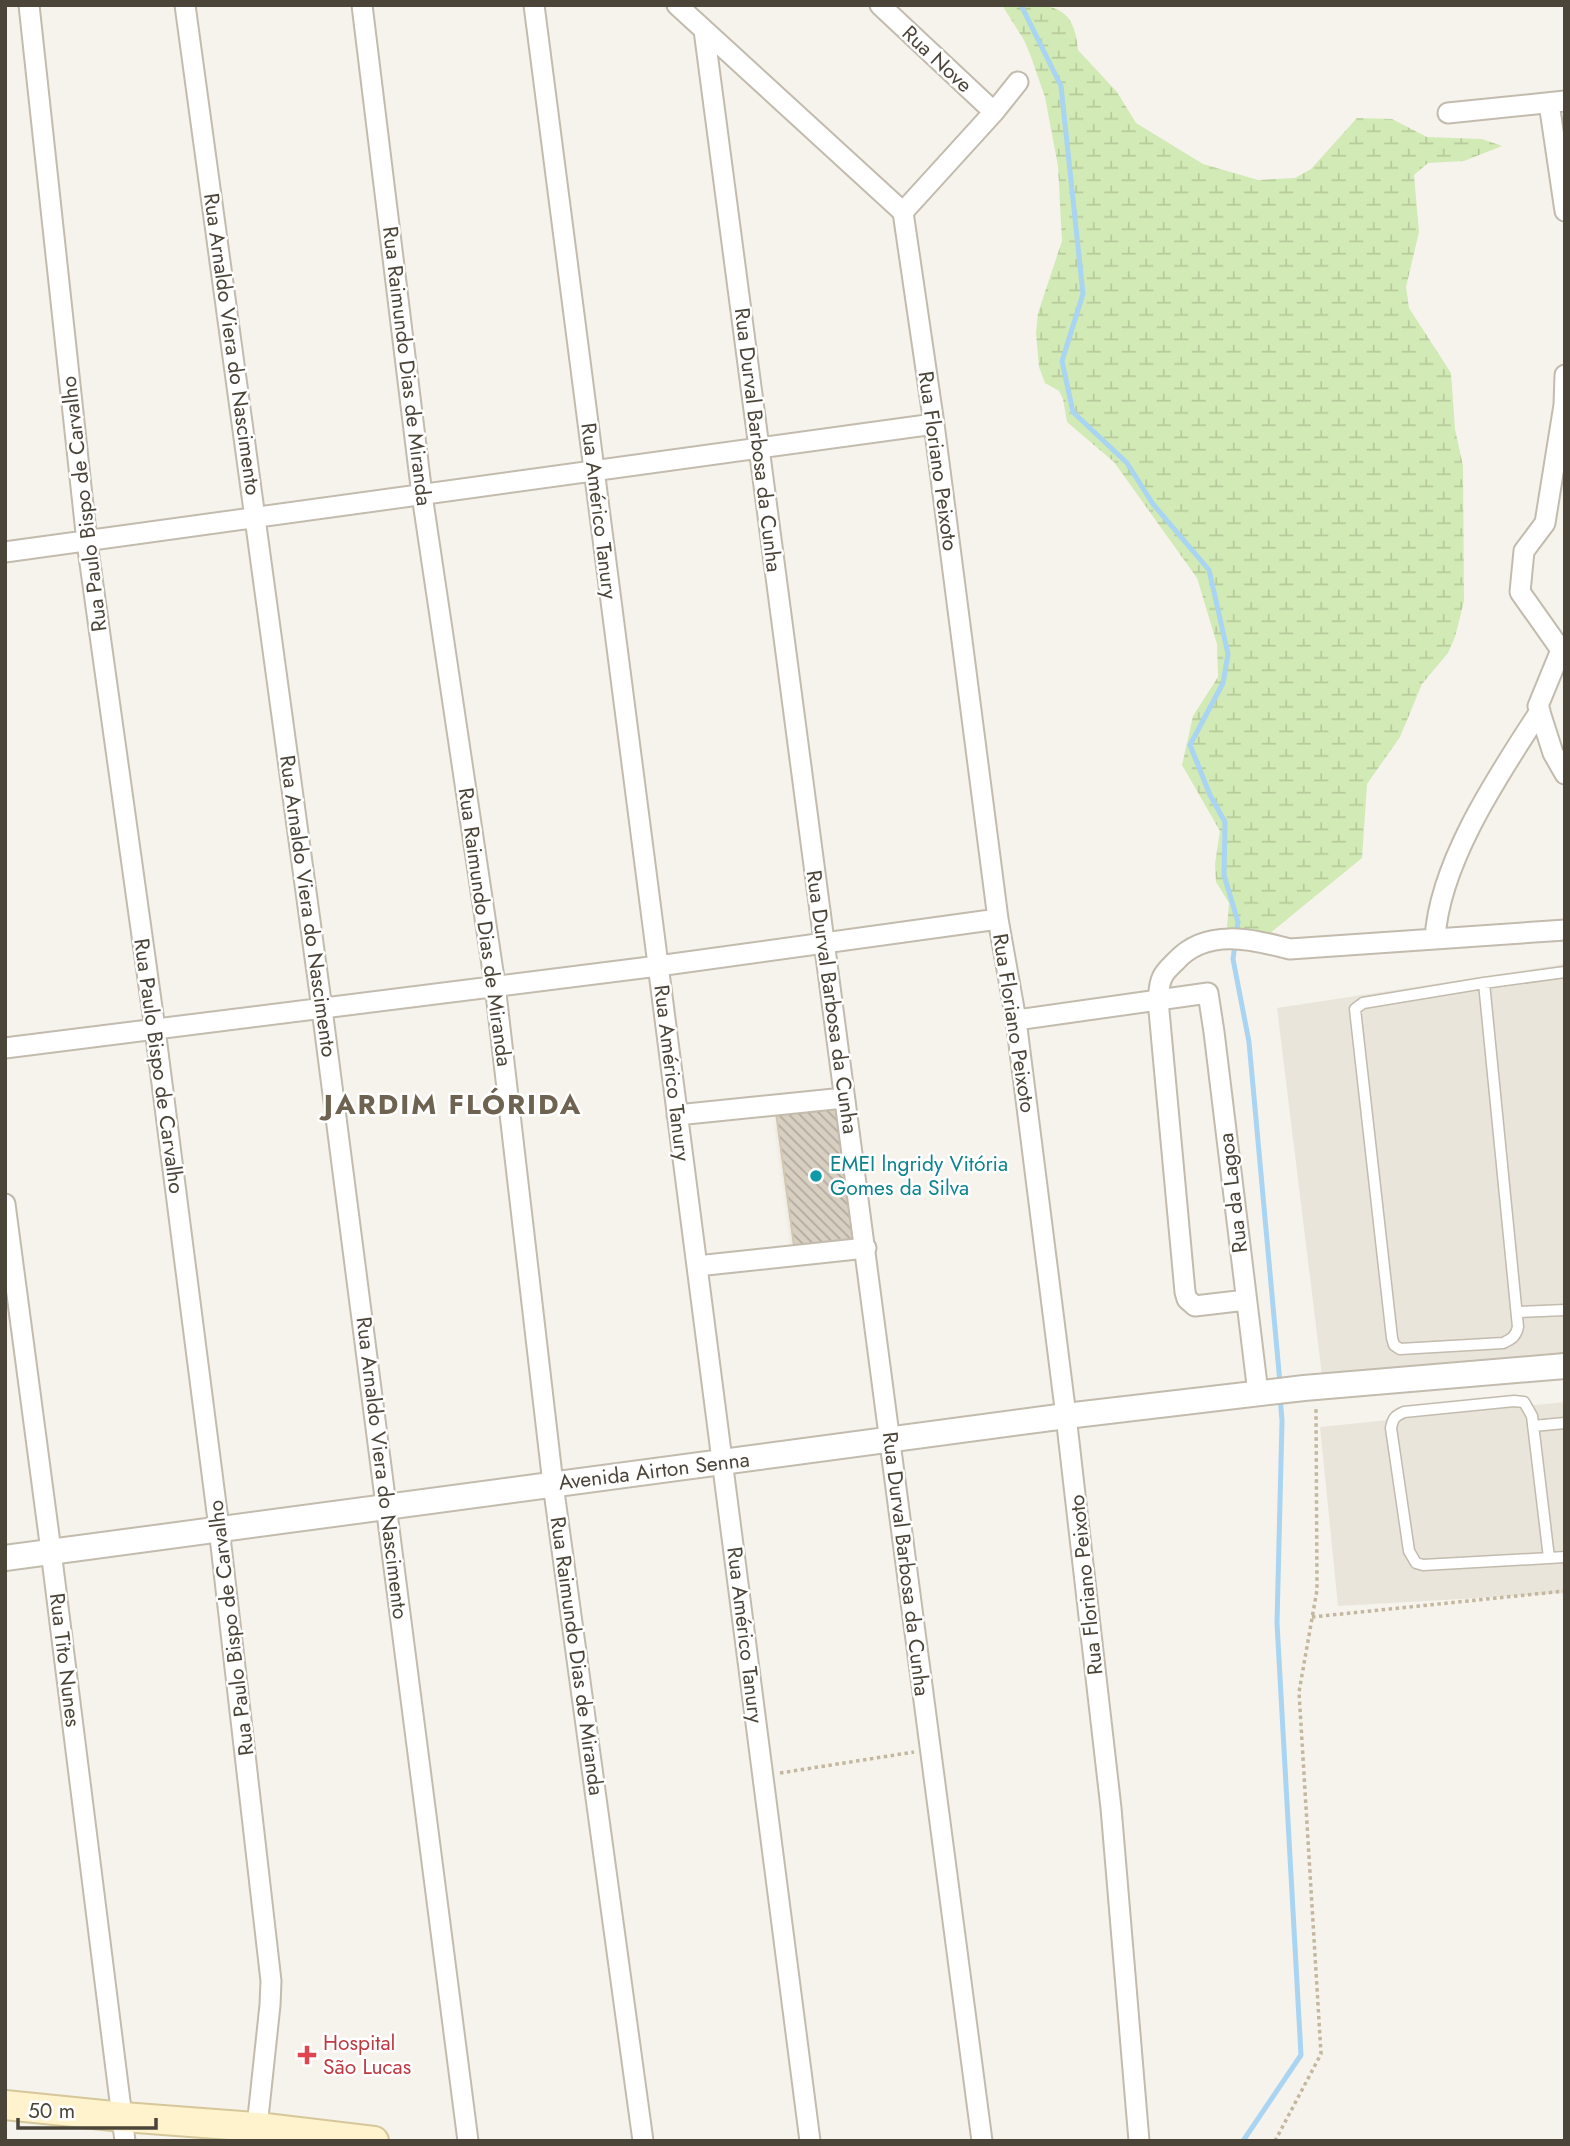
<svg xmlns="http://www.w3.org/2000/svg" width="1570" height="2146" viewBox="0 0 1570 2146" font-family="Jost,sans-serif">
<defs>
<pattern id="wetland-marsh" width="20" height="14" patternUnits="userSpaceOnUse" patternTransform="scale(1.75)"><rect width="20" height="14" fill="#d2eab5"/><path d="M1 5h8M5 5V1M11 12h8M15 12V8" fill="none" stroke="#b6ca9c"/></pattern>
<pattern id="building-back-hatch" width="6" height="6" patternUnits="userSpaceOnUse" patternTransform="scale(1.75)"><rect width="6" height="6" fill="#d8cfc1"/><path d="M-1 5l2 2M0 0l6 6M5-1l2 2" fill="none" stroke="#b1aa9e"/></pattern>
<filter id="shadow"><feDropShadow dx="4.5" dy="8" stdDeviation="3.5" flood-color="#0004"/></filter>
</defs>
<rect width="100%" height="100%" fill="#f6f3ec"/>
<!-- residential -->
<path fill="#eae5da" d="M1565 964V1354L1322 1375 1277 1008Z
M1565 1402V1593L1338 1606 1320 1427Z"/>
<!-- wetland -->
<path fill="url(#wetland-marsh)" d="M1002 5C1047 5 1074 0 1078 50L1117 92 1136 123 1203 164 1258 180 1295 178 1311 169 1357 118 1392 119 1427 137 1482 139 1502 146 1464 161 1428 163 1414 175 1419 232 1406 287 1409 308 1451 373 1455 429 1463 466 1464 601 1455 637 1448 653 1422 684 1400 737 1367 784 1362 858 1252 948 1226 938 1229 903 1216 882 1215 864 1220 831 1182 765 1193 716 1218 677 1217 644 1197 578 1114 462 1067 422 1063 399 1059 391 1045 383 1039 367 1036 333 1038 313 1062 241 1058 166 1045 97 1030 54 1024 40Z"/>
<g fill="none" stroke-linecap="round" stroke-linejoin="round">
<!-- stream -->
<path stroke="#a9d4f2" stroke-width="5" d="M1021 5 1061 86 1083 294 1062 361 1073 412 1127 463 1153 504 1209 570 1228 654 1223 683 1190 745 1210 795 1225 822 1224 875 1238 922 1236 934
M1235 944 1233 959 1249 1042 1280 1383
M1243 2141 1301 2055 1277 1623 1282 1421 1280 1396"/>
</g>
<!-- building -->
<path fill="url(#building-back-hatch)" stroke="#d3c7b4" stroke-width="2" filter="url(#shadow)" d="M838 1106 856 1238 794 1246 776 1113Z"/>
<g fill="none" stroke-linecap="round" stroke-linejoin="round">
<defs>
<path id="service" d="M1484 983 1518 1327C1516 1336 1512 1339 1503 1343L1400 1349 1394 1345 1392 1338 1355 1009 1363 1003 1484 983 1565 972
M1518 1312 1565 1310
M1533 1426 1565 1423
M1549 1558 1532 1416 1524 1402 1514 1401 1404 1412C1395 1416 1393 1418 1391 1428L1409 1551 1416 1563 1423 1565 1549 1558 1565 1557"/>
<path id="minor" d="M29 5 87 542 155 1029 219 1528 271 1981 270 2005 257 2127 258 2138
M185 5 322 1009 468 2141
M362 5 422 495 495 985 553 1484 643 2141
M534 5 810 2141
M677 5 903 212 934 424 998 919 1016 1020 1066 1416 1111 1808 1139 2141
M880 5 994 112
M704 30 982 2141
M1549 103 1565 211
M1448 113 1565 101
M903 212 994 112 1018 82
M1565 375 1564 405 1545 523 1524 551 1520 592 1561 650 1538 706 1553 753 1565 774
M5 552 934 424
M1435 939C1439 863 1499 774 1540 711
M1016 1020 1208 993 1214 1032 1258 1393
M5 1048 658 966 998 919
M677 1115 844 1098
M5 1204 51 1551 125 2141
M697 1266 866 1248
M1246 1300 1195 1306 1187 1299 1185 1292 1158 1000C1159 993 1159 984 1162 978 1164 972 1171 966 1176 961 1206 928 1251 939 1290 949L1565 930"/>
<path id="tertiary" d="M5 1558 1066 1416 1304 1388 1565 1366"/>
<path id="secondary" d="M5 2105 123 2117 257 2127 374 2141"/>
</defs>
<!-- service casing -->
<use href="#service" stroke="#c2bbae" stroke-width="13"/>
<!-- minor casing -->
<use href="#minor" stroke="#c2bbae" stroke-width="23"/>
<!-- tertiary casing -->
<use href="#tertiary" stroke="#c2bbae" stroke-width="28"/>
<!-- secondary casing -->
<use href="#secondary" stroke="#d6c79b" stroke-width="32"/>
<!-- path -->
<path stroke="#c4b79f" stroke-width="3.5" stroke-dasharray="3.5 3.5" stroke-linecap="butt" d="M1312 1617 1565 1591
M780 1773 914 1752
M1275 2141 1321 2054 1299 1692 1317 1590 1316 1407"/>
<!-- service -->
<use href="#service" stroke="#fff" stroke-width="10"/>
<!-- minor -->
<use href="#minor" stroke="#fff" stroke-width="19"/>
<!-- tertiary -->
<use href="#tertiary" stroke="#fff" stroke-width="24"/>
<!-- secondary -->
<use href="#secondary" stroke="#fff3cd" stroke-width="28"/>
</g>
<!-- markers -->
<circle fill="#0f9aa8" stroke="#fff" stroke-width="2.5" cx="816" cy="1176" r="7"/>
<path fill="#e0444e" stroke="#fff" stroke-width="2.5" d="M303.5 2044.5h7v7h7v7h-7v7h-7v-7h-7v-7h7z"/>
<g text-anchor="middle" stroke-width="5" stroke-linejoin="round" paint-order="stroke">
<!-- street labels -->
<g font-size="21" fill="#4b4439" stroke="#fff">
<text transform="translate(937 59) rotate(43)" y="7">Rua Nove</text>
<text transform="translate(232 344) rotate(82)" y="7">Rua Arnaldo Viera do Nascimento</text>
<text transform="translate(407 366) rotate(83)" y="7">Rua Raimundo Dias de Miranda</text>
<text transform="translate(758 440) rotate(83)" y="7">Rua Durval Barbosa da Cunha</text>
<text transform="translate(938 461) rotate(82)" y="7">Rua Floriano Peixoto</text>
<text transform="translate(84 504) rotate(-97)" y="7">Rua Paulo Bispo de Carvalho</text>
<text transform="translate(599 511) rotate(83)" y="7">Rua Américo Tanury</text>
<text transform="translate(308 906) rotate(82)" y="7">Rua Arnaldo Viera do Nascimento</text>
<text transform="translate(485 927) rotate(82)" y="7">Rua Raimundo Dias de Miranda</text>
<text transform="translate(832 1002) rotate(82)" y="7">Rua Durval Barbosa da Cunha</text>
<text transform="translate(1014 1023) rotate(81)" y="7">Rua Floriano Peixoto</text>
<text transform="translate(159 1066) rotate(82)" y="7">Rua Paulo Bispo de Carvalho</text>
<text transform="translate(672 1073) rotate(83)" y="7">Rua Américo Tanury</text>
<text transform="translate(1233 1193) rotate(-97)" y="7">Rua da Lagoa</text>
<text transform="translate(382 1468) rotate(83)" y="7">Rua Arnaldo Viera do Nascimento</text>
<text transform="translate(654 1471) rotate(-7)" y="7">Avenida Airton Senna</text>
<text transform="translate(906 1564) rotate(83)" y="7">Rua Durval Barbosa da Cunha</text>
<text transform="translate(1086 1585) rotate(-96)" y="7">Rua Floriano Peixoto</text>
<text transform="translate(231 1628) rotate(-97)" y="7">Rua Paulo Bispo de Carvalho</text>
<text transform="translate(745 1635) rotate(83)" y="7">Rua Américo Tanury</text>
<text transform="translate(577 1656) rotate(82)" y="7">Rua Raimundo Dias de Miranda</text>
<text transform="translate(65 1660) rotate(83)" y="7">Rua Tito Nunes</text>
</g>
<!-- culture labels -->
<g font-size="21" fill="#0d838f" stroke="#fff" text-anchor="start">
<text x="830" y="1171">EMEI lngridy Vitória<tspan x="830" dy="24">Gomes da Silva</tspan></text>
</g>
<!-- health labels -->
<g font-size="21" fill="#be3a42" stroke="#fff" text-anchor="start">
<text x="323" y="2050">Hospital<tspan x="323" dy="24">São Lucas</tspan></text>
</g>
<!-- district labels -->
<g font-size="28" font-weight="bold" letter-spacing="2" fill="#6e6250" stroke="#fff">
<text x="453" y="1114">JARDIM FLÓRIDA</text>
</g>
</g>
<!-- border -->
<rect width="1570" height="2146" fill="none" stroke="#4b4439" stroke-width="14"/>
<!-- scale -->
<path d="M18 2118v10h138v-10" fill="none" stroke="#4b4439" stroke-width="3.5"/>
<text x="28" y="2118" font-size="21" fill="#4b4439" stroke="#ffffff" stroke-width="5" paint-order="stroke">50 m</text>
</svg>
